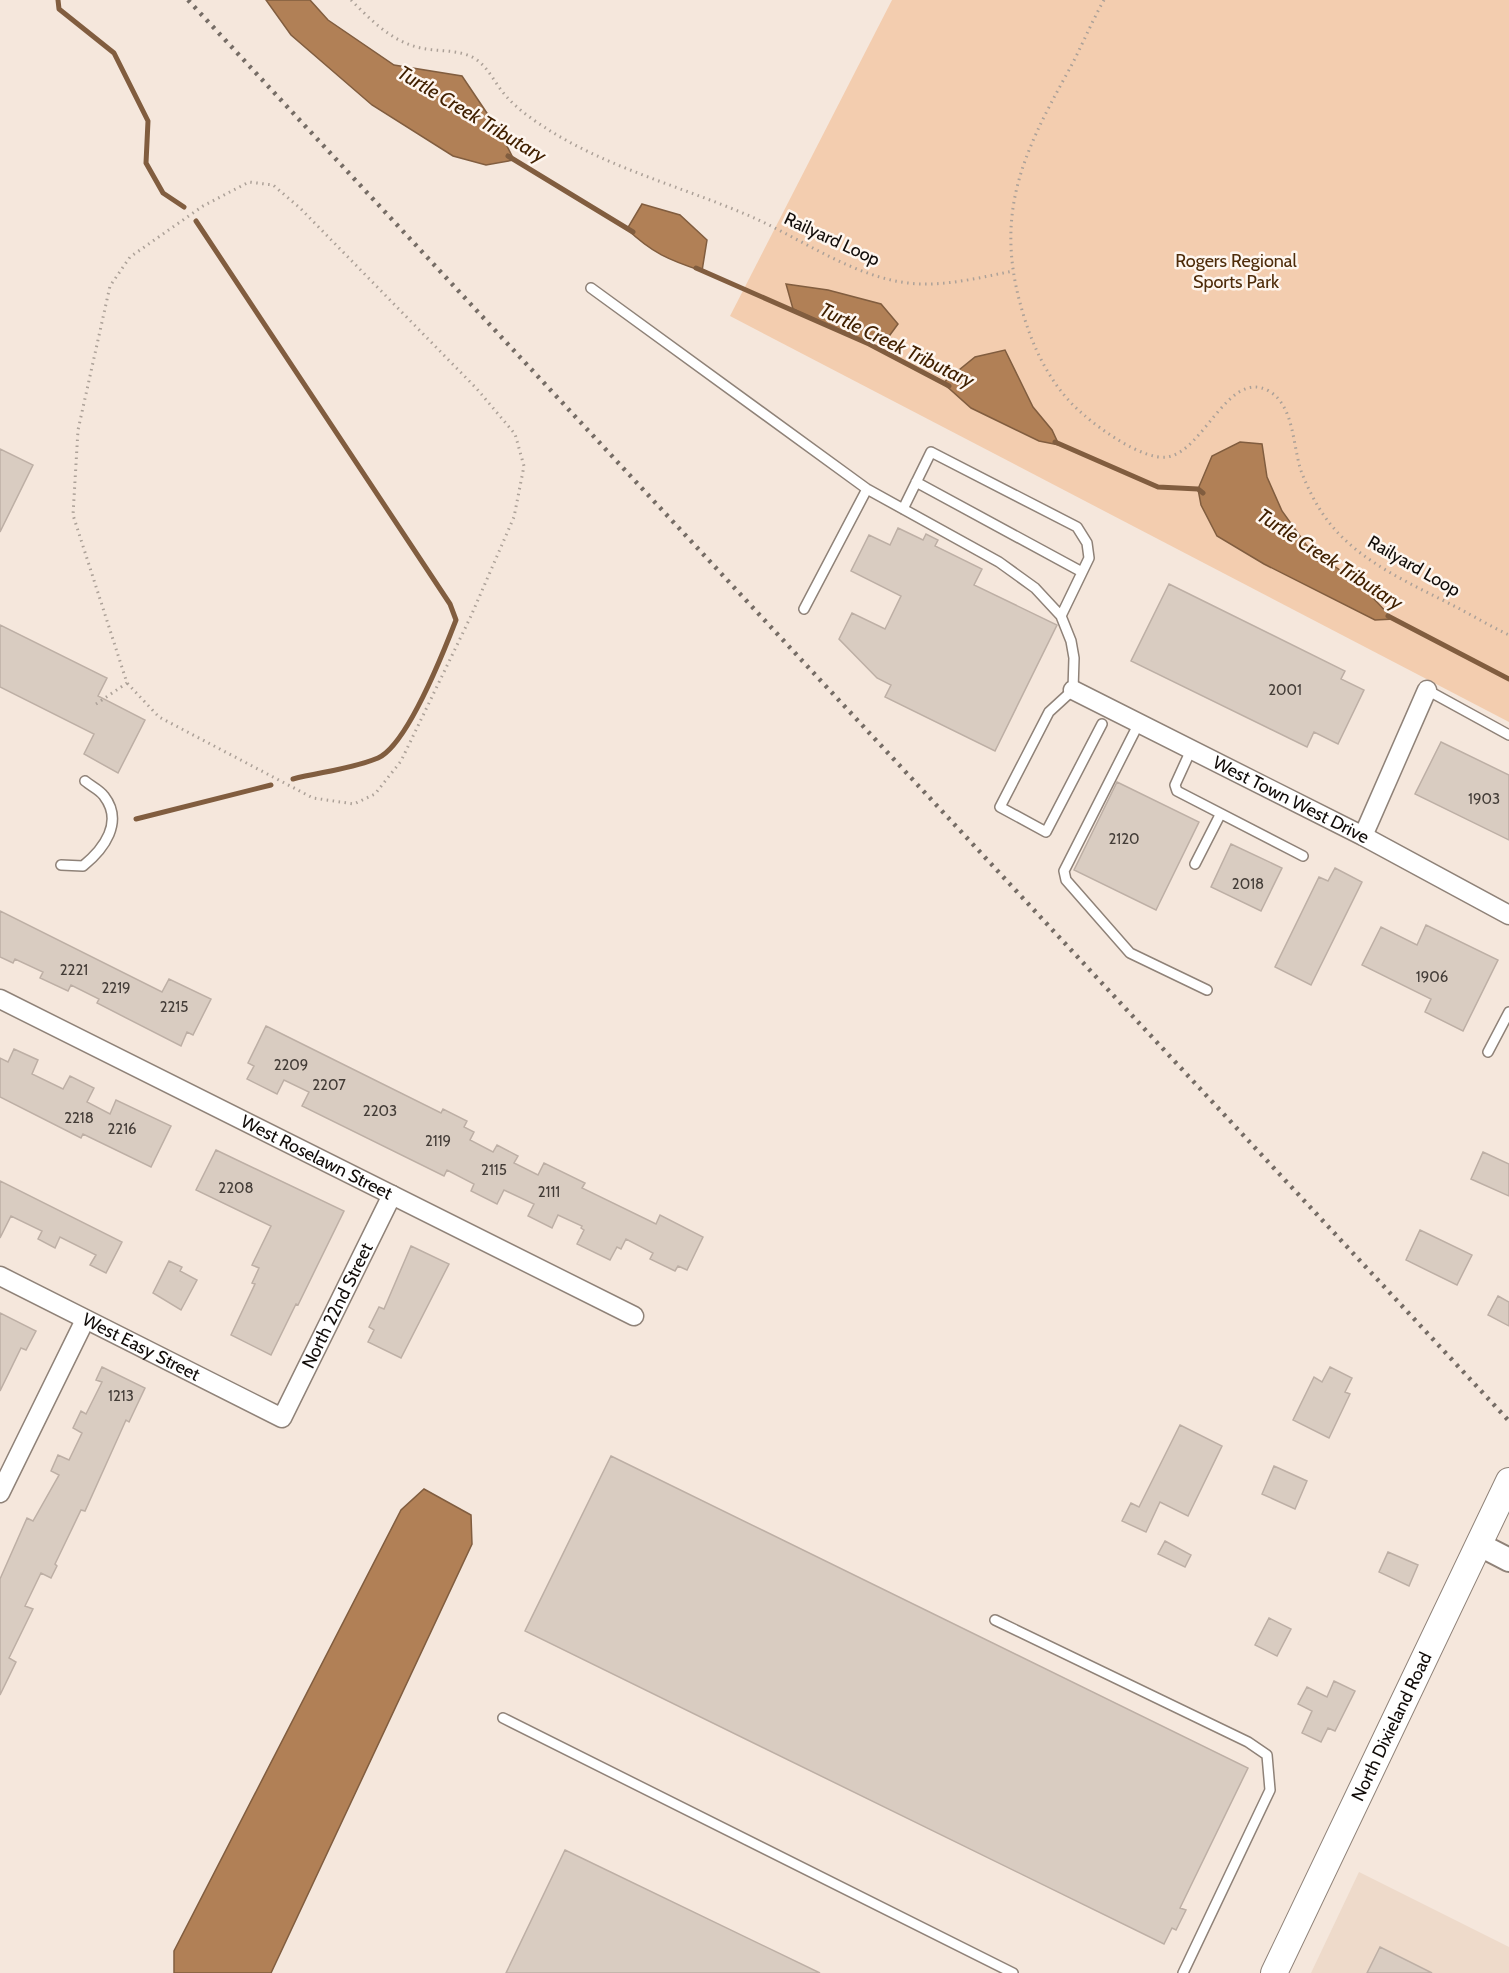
<svg xmlns="http://www.w3.org/2000/svg" width="1509" height="1973" viewBox="0 0 1509 1973" font-family="Cabin,sans-serif">
<rect width="100%" height="100%" fill="#f5e7dc"/>
<!-- built -->
<path fill="#eedaca" d="M1359 1872 1509 1947V1973H1311Z"/>
<!-- green -->
<path fill="#f3cdaf" d="M892 0H1509V722L730 316Z"/>
<!-- water -->
<path fill="#b18056" stroke="#815d3f" stroke-width="1.5" d="M266 0H310L328 20 394 65 462 76 501 134 514 160 486 165 453 156 372 105 291 35Z
M642 204 680 215 707 240 702 271C669 260 652 253 627 229Z
M786 284 828 290 881 304 898 324 887 339 869 344 793 309Z
M1005 350 1033 407 1052 430 1059 445 1039 441 971 408 943 383 975 357Z
M1240 442 1262 444 1267 477 1282 511 1310 550 1358 582 1393 619 1375 620 1264 564 1217 536 1201 505 1198 489 1212 456Z
M424 1489 471 1515 472 1544 271 1973H174V1951L401 1510Z"/>
<g fill="none" stroke-linecap="round" stroke-linejoin="round">
<!-- stream -->
<path stroke="#815d3f" stroke-width="5" d="M58 0 59 9 114 53 148 121 146 163 163 193 184 207
M508 156 633 232
M196 221 450 604 456 620C444 651 407 745 378 758 352 769 320 772 293 779
M696 268 869 344 949 386
M1055 442 1158 487 1198 489 1203 493
M1388 616 1509 679
M136 819 271 785"/>
</g>
<!-- building -->
<path fill="#d9ccc1" stroke="#bdafa5" stroke-width="1.5" d="M0 449 33 465 0 532Z
M898 528 923 540 926 534 938 540 935 546 982 569 974 585 1057 625 995 751 885 697 891 685 877 678 839 639 852 613 885 629 901 596 851 571 869 535 890 545Z
M1169 584 1345 671 1341 679 1364 690 1338 744 1314 732 1307 747 1131 661Z
M0 625 107 678 98 696 145 720 118 773 84 754 94 734 0 687Z
M1441 742 1509 775V840L1415 794Z
M1117 782 1199 822 1156 910 1074 870Z
M1231 844 1282 868 1261 911 1211 887Z
M1335 868 1362 882 1311 985 1275 967 1319 877 1328 881Z
M0 911 162 992 169 979 211 999 193 1035 187 1032 181 1046 97 1003 99 999 71 985 68 991 40 978 43 972 15 959 13 963 0 957Z
M1426 925 1498 960 1463 1031 1425 1012 1431 999 1362 965 1381 927 1417 945Z
M266 1026 441 1113 443 1109 467 1121 464 1127 474 1132 470 1140 493 1152 497 1145 518 1156 514 1163 538 1175 544 1163 585 1183 582 1188 656 1224 660 1215 703 1237 687 1270 678 1266 675 1271 650 1259 653 1253 626 1239 621 1249 617 1247 610 1260 577 1244 584 1230 581 1228 582 1226 558 1215 552 1228 528 1216 534 1204 504 1190 497 1204 471 1191 474 1184 447 1170 444 1176 302 1106 309 1092 284 1080 277 1094 247 1079 254 1066 248 1063Z
M14 1049 38 1060 32 1074 63 1089 70 1076 94 1088 87 1102 110 1114 116 1100 171 1126 151 1167 83 1134 81 1138 0 1097V1058L8 1062Z
M216 1150 344 1211 298 1305 296 1304 271 1355 231 1335 255 1284 252 1283 259 1268 252 1265 271 1226 196 1190Z
M1483 1152 1509 1164V1196L1471 1179Z
M0 1181 122 1242 106 1273 90 1265 96 1255 60 1237 55 1248 38 1239 42 1231 11 1216 0 1238Z
M1420 1230 1472 1255 1457 1285 1406 1260Z
M411 1246 449 1264 401 1358 368 1342 374 1330 369 1327 379 1307 384 1309Z
M169 1261 182 1267 180 1271 197 1280 181 1310 153 1293Z
M1498 1296 1509 1302V1326L1488 1315Z
M0 1313 36 1331 26 1350 21 1348 0 1391Z
M102 1367 145 1388 129 1422 126 1420 85 1511 81 1510 55 1564 57 1566 51 1578 41 1573 25 1606 33 1609 9 1658 16 1662 0 1695V1579L27 1518 33 1521 59 1475 51 1471 58 1455 69 1460 82 1433 73 1428 81 1411 86 1414 102 1382 96 1380Z
M1330 1367 1352 1378 1345 1392 1350 1394 1329 1438 1293 1420 1314 1377 1322 1382Z
M1180 1425 1222 1446 1188 1516 1160 1502 1146 1532 1122 1521 1131 1503 1139 1507Z
M611 1456 1248 1768 1180 1908 1186 1910 1176 1930 1172 1928 1164 1944 525 1631Z
M1274 1466 1307 1481 1295 1509 1262 1494Z
M1165 1541 1191 1555 1185 1567 1158 1554Z
M1388 1552 1418 1565 1409 1586 1379 1572Z
M1269 1618 1291 1629 1277 1656 1255 1645Z
M1334 1681 1355 1691 1335 1731 1328 1728 1321 1742 1302 1733 1312 1711 1298 1704 1307 1687 1327 1697Z
M565 1850 820 1973H506Z
M1380 1947 1432 1973H1367Z"/>
<g fill="none" stroke-linecap="round" stroke-linejoin="round">
<defs>
<path id="service" d="M591 288 867 489 999 562 1035 588 1061 616 1071 641 1074 658 1073 690 1049 712 1000 807 1046 832 1102 724
M916 482 1082 572
M903 509 931 452 1077 527 1087 543 1089 558 1061 616
M804 609 867 489
M1427 690 1509 735
M1139 723 1064 871 1066 880 1130 953 1207 990
M1191 750 1175 785 1177 791 1303 856
M1195 864 1220 815
M61 865 83 866C104 849 124 822 104 796 100 790 91 786 85 781
M1488 1052 1509 1012
M995 1620 1248 1742 1267 1755 1270 1790 1183 1973
M503 1718 1013 1973"/>
<g id="minor">
<path id="s1" d="M1073 690 1363 836 1509 915"/>
<path d="M1363 836 1427 690"/>
<path id="s2" d="M0 999 634 1316"/>
<path id="s3" d="M0 1276 282 1418 392 1195"/>
<path d="M0 1493 85 1320"/>
</g>
<path id="tertiary" d="M1480 1545 1509 1560"/>
<g id="secondary">
<path id="s4" d="M1274 1973 1509 1481"/>
</g>
</defs>
<!-- service casing -->
<use href="#service" stroke="#8f8278" stroke-width="12"/>
<!-- minor casing -->
<use href="#minor" stroke="#8f8278" stroke-width="21"/>
<!-- tertiary casing -->
<use href="#tertiary" stroke="#8f8278" stroke-width="26"/>
<!-- secondary casing -->
<use href="#secondary" stroke="#8f8278" stroke-width="28"/>
<!-- path -->
<path stroke="#aca198" stroke-width="3" stroke-dasharray="1.5 4.5" stroke-linecap="butt" d="M351 0C371 20 392 42 421 48 438 52 458 49 474 58 488 66 495 84 506 96 518 110 536 122 552 132 614 170 686 188 752 217 806 241 859 281 919 284 951 285 983 277 1013 271
M1104 0C1091 23 1081 48 1069 70 1019 160 992 220 1026 323 1037 357 1056 392 1084 415 1101 430 1143 460 1167 457 1204 452 1228 368 1269 391 1296 407 1292 450 1303 476 1310 493 1320 512 1332 526 1363 564 1416 586 1458 608 1475 617 1492 627 1509 635
M96 704 127 683 73 515 78 430 110 286 130 257 203 206 249 182 273 185 300 208 477 389 515 434 524 466 514 517 471 616 401 761 375 794 354 804 313 798 159 717 127 683"/>
<!-- service -->
<use href="#service" stroke="#fff" stroke-width="9"/>
<!-- minor -->
<use href="#minor" stroke="#fff" stroke-width="18"/>
<!-- tertiary -->
<use href="#tertiary" stroke="#fff" stroke-width="22"/>
<!-- secondary -->
<use href="#secondary" stroke="#fff" stroke-width="26"/>
<!-- rail -->
<path stroke="#756c65" stroke-width="4.5" stroke-dasharray="3 6" stroke-linecap="butt" d="M188 0 1509 1421"/>
</g>
<g text-anchor="middle" stroke-width="5" stroke-linejoin="round" paint-order="stroke">
<!-- number labels -->
<g font-size="15" fill="#433c37">
<text x="1285" y="695">2001</text>
<text x="1484" y="804">1903</text>
<text x="1124" y="844">2120</text>
<text x="1248" y="889">2018</text>
<text x="74" y="975">2221</text>
<text x="1432" y="982">1906</text>
<text x="116" y="993">2219</text>
<text x="174" y="1012">2215</text>
<text x="291" y="1070">2209</text>
<text x="329" y="1090">2207</text>
<text x="380" y="1116">2203</text>
<text x="79" y="1123">2218</text>
<text x="122" y="1134">2216</text>
<text x="438" y="1146">2119</text>
<text x="494" y="1175">2115</text>
<text x="236" y="1193">2208</text>
<text x="549" y="1197">2111</text>
<text x="121" y="1401">1213</text>
</g>
<!-- street labels -->
<g font-size="18" fill="#110c09" stroke="#fef6ef">
<text transform="translate(832 239) rotate(25)" y="6">Railyard Loop</text>
<text transform="translate(1414 566) rotate(30)" y="6">Railyard Loop</text>
<text dy="6" stroke="none"><textPath href="#s1" startOffset="244">West Town West Drive</textPath></text>
<text dy="6" stroke="none"><textPath href="#s2" startOffset="354">West Roselawn Street</textPath></text>
<text dy="6" stroke="none"><textPath href="#s3" startOffset="441">North 22nd Street</textPath></text>
<text dy="6" stroke="none"><textPath href="#s3" startOffset="158">West Easy Street</textPath></text>
<text dy="6" stroke="none"><textPath href="#s4" startOffset="273">North Dixieland Road</textPath></text>
</g>
<!-- park labels -->
<g font-size="18" fill="#4e2c0a" stroke="#fef6ef">
<text x="1236" y="267">Rogers Regional<tspan x="1236" dy="21">Sports Park</tspan></text>
</g>
<!-- water labels -->
<g font-size="20" font-style="italic" fill="#412000" stroke="#fef6ef">
<text transform="translate(472 114) rotate(31)" y="7">Turtle Creek Tributary</text>
<text transform="translate(897 345) rotate(26)" y="7">Turtle Creek Tributary</text>
<text transform="translate(1330 559) rotate(33)" y="7">Turtle Creek Tributary</text>
</g>
</g>
</svg>
